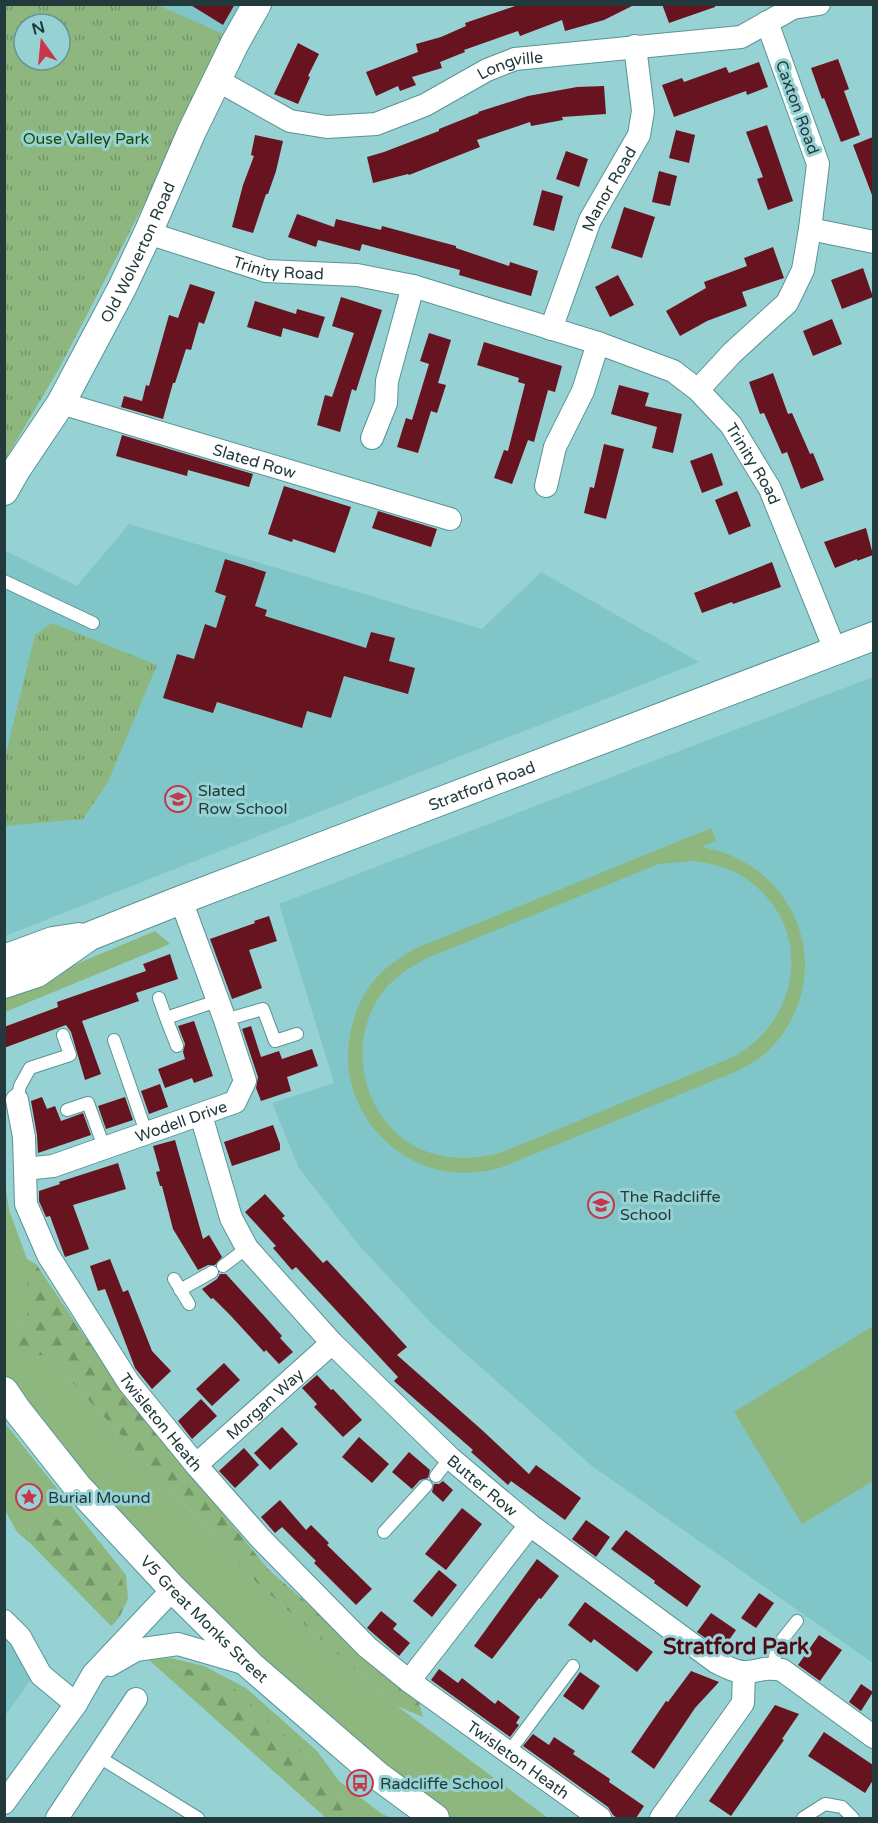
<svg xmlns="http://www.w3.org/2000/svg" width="878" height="1823" viewBox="0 0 878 1823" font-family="'Varela Round',sans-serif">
<defs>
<pattern id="forest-firs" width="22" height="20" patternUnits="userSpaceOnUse" patternTransform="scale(1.5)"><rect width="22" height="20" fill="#8db77e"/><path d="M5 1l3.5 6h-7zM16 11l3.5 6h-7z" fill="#739668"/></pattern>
<pattern id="park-tufts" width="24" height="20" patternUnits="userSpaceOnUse" patternTransform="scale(1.5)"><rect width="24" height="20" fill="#8db77e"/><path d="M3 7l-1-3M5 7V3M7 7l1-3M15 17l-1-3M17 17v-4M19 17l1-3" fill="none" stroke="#739668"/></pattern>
</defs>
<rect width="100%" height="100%" fill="#96d2d3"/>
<!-- built -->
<path fill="#80c6c8" d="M158 5H245L228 36Z
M129 524 482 629 541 572 699 662 5 936 4 550 77 586Z
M873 677V1663L592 1466 432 1324 357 1243 299 1168 272 1103 334 1083 279 904Z
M5 1636 7 1638 31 1679 5 1716Z"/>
<!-- grass -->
<path fill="#8db77e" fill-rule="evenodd" d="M711 828 716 841 702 847C800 864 840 978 769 1050 759 1060 747 1066 735 1072L500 1168C483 1172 467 1174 450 1172 387 1163 341 1105 349 1042 352 1018 361 994 378 976 388 965 401 957 414 949ZM693 861C713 864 732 868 749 881 814 928 801 1020 733 1057L500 1153C477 1159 454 1160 431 1153 366 1132 342 1047 382 993 393 978 409 968 425 959L659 864Z
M155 931 170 944 5 1012V994Z
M4 1175 9 1210 27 1259V1316L11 1336 47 1355 257 1583 397 1706 548 1818H442L337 1736 59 1453 5 1375Z
M873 1326V1481L802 1524 734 1412Z
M4 1422 126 1575 128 1599 124 1608 121 1572 29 1522 30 1543 17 1532 5 1510Z
M171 1658 204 1666 246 1688 317 1751 339 1781 382 1814 391 1818H357L313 1761 227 1683 186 1668 149 1660Z"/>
<!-- forest -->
<path fill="url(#forest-firs)" d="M27 1259 36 1264 83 1334 145 1419 269 1570 418 1700 423 1717 397 1706 257 1583 47 1355H21L11 1336 27 1316Z
M49 1515 78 1531 121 1572C123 1594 130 1611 111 1626L30 1543 29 1522Z
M149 1660 186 1668 227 1682 313 1761 357 1818H326Z"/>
<!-- park -->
<path fill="url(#park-tufts)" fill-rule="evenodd" d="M5 5H158L228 36 226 45 60 367 5 460ZM24 24H60V60H24Z
M52 623 157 665 108 782 83 819 5 826V757L35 635Z"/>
<!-- building -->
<path fill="#671320" d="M189 4H235L223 25Z
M521 4H636L604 20 565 31 562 20 520 36 518 31 464 50 465 52 440 62 442 68 412 77 416 85 400 91 398 86 376 96 366 72 418 52 416 44 441 37 466 26 465 23Z
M662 4H715V7L669 23Z
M298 43 319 54 308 76 310 77 298 104 274 94Z
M838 59 849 89 844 91 860 135 841 142 824 98 822 99 811 68Z
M759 62 768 87 747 95 746 91 674 117 662 85 682 78 684 82 726 67 729 73Z
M604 86 606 114 562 117 563 120 531 126 530 122 477 140 480 147 409 175 408 174 373 183 367 157 384 152 439 131V129L479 113 478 112 528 96 577 87Z
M767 125 793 201 768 210 757 179 763 177 746 132Z
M676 130 695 135 689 163 669 158Z
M255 135 283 141 276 171 268 194H266L253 233 232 227 243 185 254 156 251 155Z
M873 137V195H872L853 145Z
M566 151 588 159 579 187 556 179Z
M659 171 677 176 670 206 652 202Z
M542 190 563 196 554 231 533 225Z
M624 207 655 217 642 258 611 248Z
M297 214 334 227 336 219 381 230 382 226 456 246V248L509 266 510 262 538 271 531 296 459 275 460 270 362 244 360 251 318 240 316 247 288 237Z
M773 247 784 278 742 292 747 306 707 321 680 336 666 311 706 288 704 282 747 266 744 258Z
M863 268 873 297 842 309 831 280Z
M618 275 634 305 610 317 595 287Z
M190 284 215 292 204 324 199 322 191 350 186 349 175 383H173L163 419 121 407 124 396 142 401 146 385 149 386 169 315 178 318Z
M341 297 382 310 356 391 352 389 340 432 317 425 325 395 332 397 354 333 332 326Z
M255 301 296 314 297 309 325 317 318 338 283 328 281 337 247 327Z
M832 319 842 344 813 356 803 331Z
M429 333 451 340 438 383 446 385 437 413 431 411 418 453 397 447 406 418 412 420 429 364 420 361Z
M484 342 562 366 555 392 548 390 534 442 528 440 512 484 494 478 504 450 508 451 525 384 518 382 519 378 477 365Z
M773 373 788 414 792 413 810 454 813 453 824 480 801 489 787 452 782 454 764 413 760 414 749 382Z
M619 385 649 393 645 406 682 414 673 453 652 448 657 427 611 414Z
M122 435 253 474 249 487 188 470 187 476 116 456Z
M604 444 624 449 606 519 584 513 590 487 594 488Z
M712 453 723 485 702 493 690 461Z
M284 486 351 507 335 553 293 539 292 542 268 534Z
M737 491 751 526 729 535 715 500Z
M378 511 437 529 431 547 372 528Z
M866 528 873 555 857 561V559L835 568 824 542Z
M225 559 266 572 255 606 267 610 265 616 366 648 371 632 395 638 389 661 415 668 408 694 344 676 331 718 307 711 302 728 217 702 213 713 163 698 177 654 194 659 205 624 216 628 226 596 215 592Z
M772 562 781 587 733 604 732 602 702 613 694 593Z
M269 916 277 941 249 950 262 988 232 999 210 939 255 923 254 921Z
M170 954 178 979 136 993 139 1001 82 1021 101 1074 85 1080 71 1032 66 1025 4 1048V1027L58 1007 57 1002 146 971 143 964Z
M194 1021 213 1076 194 1083 192 1078 165 1088 158 1069 185 1059 183 1052 185 1044 178 1026Z
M251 1026 261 1057 279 1051 282 1059 312 1049 318 1066 287 1077 291 1091 261 1101 256 1088 258 1077 242 1029Z
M160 1084 168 1107 149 1114 141 1091Z
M42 1097 47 1109 55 1106 61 1121 83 1113 91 1135 38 1153 37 1135 31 1101Z
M125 1097 133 1120 106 1129 98 1106Z
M273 1125 280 1144V1150L232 1166 224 1142Z
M175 1140 203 1239 209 1235 222 1257 215 1265H208L198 1270 173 1229 162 1186H160L156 1172 160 1171 153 1146Z
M118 1163 126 1189 73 1205 89 1249 65 1257 50 1216 46 1217 39 1201V1191L60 1184 59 1182Z
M265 1194 285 1216 282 1218 323 1263 327 1260 407 1347 397 1355 482 1430 529 1474 536 1465 581 1498 565 1520 511 1481 508 1485 471 1452 473 1450 394 1381 398 1377 296 1267 292 1270 273 1248 276 1246 245 1212Z
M110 1259 123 1292 128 1290 152 1351 171 1371 152 1389 135 1368 105 1289 98 1291 90 1266Z
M220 1274H226L266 1318 282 1336 280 1338 293 1352 279 1364 266 1350 264 1352 231 1316 213 1298 211 1299 202 1289 217 1279Z
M224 1363 240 1380 212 1406 196 1389Z
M317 1375 331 1390 333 1389 362 1420 343 1437 314 1407 317 1404 302 1388Z
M201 1399 217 1416 192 1439 178 1421Z
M282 1427 298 1444 270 1470 254 1453Z
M359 1437 389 1464 372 1483 342 1457Z
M244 1448 259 1465 235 1488 219 1471Z
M409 1452 430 1470 428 1478 420 1480 412 1489 392 1472Z
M443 1481 453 1490 443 1502 432 1492 434 1484H439Z
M280 1500 306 1530 311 1525 329 1543 327 1545 372 1589 356 1605 314 1563 316 1561 282 1527 275 1533 261 1517Z
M462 1508 482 1524 446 1570 425 1554Z
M586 1520 610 1537 596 1557 572 1539Z
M626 1530 701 1586 687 1607 654 1583 655 1581 611 1549Z
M537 1559 559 1576 541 1599 539 1598 492 1659 474 1646Z
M439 1570 457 1585 432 1617 413 1601Z
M759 1593 774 1603 756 1628 741 1618Z
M585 1602 653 1652 637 1672 594 1639 591 1643 568 1625Z
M381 1611 397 1624 393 1629 410 1643 399 1656 367 1628Z
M711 1613 736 1630 722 1650 697 1632Z
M819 1635 842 1650 820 1681 798 1665Z
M439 1669 458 1683 462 1678 495 1704 498 1700 520 1717 516 1723 519 1725 510 1737 431 1680Z
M691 1671 719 1682 695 1708 654 1769 631 1752 666 1701 668 1702Z
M580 1672 600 1686 583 1710 563 1696Z
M861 1684 873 1692 861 1711 849 1702Z
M775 1705 799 1714 782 1739 784 1740 731 1816 709 1801Z
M824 1732 873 1765V1780L865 1793 808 1756Z
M533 1734 549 1745 554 1737 575 1751 573 1754 610 1779 609 1782 644 1806 636 1818H617L613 1815 608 1807 523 1746Z"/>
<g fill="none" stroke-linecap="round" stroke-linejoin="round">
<defs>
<path id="service" d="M4 581 93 623
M159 998 166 1018
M225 1020 263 1009 275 1041 297 1034
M114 1040 146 1132
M177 1046 166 1018 217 1001
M17 1100 20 1086 30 1068 70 1055 63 1035
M67 1110 88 1103 104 1147
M223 1266 247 1248
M174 1279 189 1304
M180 1290 212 1272
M436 1476 450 1458
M384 1532 426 1486
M772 1668 778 1645 797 1621
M509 1752 573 1666
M99 1757 198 1818
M803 1818 825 1804 842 1807 853 1818"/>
<g id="minor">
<path id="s1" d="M217 80 290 121 327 127 376 124 425 105 487 70 515 59 741 37 793 8 819 4"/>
<path d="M810 229 874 242"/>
<path id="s2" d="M148 233 266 271 357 275 413 286 598 343 673 371 698 390 731 425 770 489 835 650"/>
<path id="s3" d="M551 329 590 220 639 135 643 111 635 46"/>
<path d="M698 390 732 353 787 303 803 270 810 229 818 164 767 22"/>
<path id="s4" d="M61 403 450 519"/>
<path d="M372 438 386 403 387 381 413 286"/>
<path d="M546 486 555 447 583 391 598 343"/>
<path id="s5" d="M17 1100 24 1137 26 1204 48 1255 129 1383 196 1465 261 1539 367 1647 409 1681 600 1818"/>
<path id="s6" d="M201 1115 231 1218 247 1248 332 1343 450 1458 530 1525 716 1662C725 1666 734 1672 744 1672 759 1672 764 1666 782 1670L874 1737"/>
<path id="s7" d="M25 1169 53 1166 235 1102 245 1081 225 1020 181 900"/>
<path id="s8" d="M196 1465 332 1343"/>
<path d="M4 1621 20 1637 41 1675 76 1704"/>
<path d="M110 1665 136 1650 178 1644 250 1665"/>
<path d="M409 1681 530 1525"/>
<path d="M4 1803 76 1704 93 1674 173 1589"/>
<path d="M57 1818 136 1699"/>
<path d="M661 1818 743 1703 744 1672"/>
</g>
<g id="tertiary">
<path id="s9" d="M4 491 16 470 61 403 122 288 148 233 192 131 235 43 257 4"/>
<path d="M4 959 53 941 79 937"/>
<path id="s10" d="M4 984 37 973 90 936 181 900 874 636"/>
<path id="s11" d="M4 1391 17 1410 77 1486 173 1589 251 1666 378 1776 435 1818"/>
</g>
</defs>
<!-- service casing -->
<use href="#service" stroke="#599495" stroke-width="14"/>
<!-- minor casing -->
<use href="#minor" stroke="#599495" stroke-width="24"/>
<!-- tertiary casing -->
<use href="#tertiary" stroke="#599495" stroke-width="30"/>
<!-- service -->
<use href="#service" stroke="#fff" stroke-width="12"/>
<!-- minor -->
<use href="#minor" stroke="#fff" stroke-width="22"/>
<!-- tertiary -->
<use href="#tertiary" stroke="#fff" stroke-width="28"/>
</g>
<!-- icons -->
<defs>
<symbol id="school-ring" viewBox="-11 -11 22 22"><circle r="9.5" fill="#96d2d3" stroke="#c7374b" stroke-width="1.5"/><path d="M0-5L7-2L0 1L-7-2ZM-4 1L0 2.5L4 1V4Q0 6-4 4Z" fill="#c7374b"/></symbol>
<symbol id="sight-ring" viewBox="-11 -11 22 22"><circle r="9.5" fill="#96d2d3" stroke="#c7374b" stroke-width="1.5"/><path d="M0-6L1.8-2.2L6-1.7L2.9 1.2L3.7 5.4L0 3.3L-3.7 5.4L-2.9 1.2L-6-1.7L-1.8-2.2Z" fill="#c7374b"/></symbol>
<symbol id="bus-ring" viewBox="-11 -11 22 22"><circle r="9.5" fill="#96d2d3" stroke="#c7374b" stroke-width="1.5"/><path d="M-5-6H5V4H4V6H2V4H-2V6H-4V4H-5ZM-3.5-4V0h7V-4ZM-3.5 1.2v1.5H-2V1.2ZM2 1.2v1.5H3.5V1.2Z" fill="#c7374b"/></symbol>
</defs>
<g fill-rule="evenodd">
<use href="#school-ring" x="163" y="784" width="30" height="30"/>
<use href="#school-ring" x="586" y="1190" width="30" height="30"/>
<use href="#sight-ring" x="14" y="1482" width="30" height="30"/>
<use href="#bus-ring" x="345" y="1768" width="30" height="30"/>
</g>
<g text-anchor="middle" stroke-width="6" stroke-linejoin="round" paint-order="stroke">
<!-- street labels -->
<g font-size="16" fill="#223a3b" stroke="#96d2d3">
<text dy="6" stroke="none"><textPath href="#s1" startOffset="318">Longville</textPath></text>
<text transform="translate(798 107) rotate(70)" y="6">Caxton Road</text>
<text dy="6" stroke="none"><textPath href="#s3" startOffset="152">Manor Road</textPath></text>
<text dy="6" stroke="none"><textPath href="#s9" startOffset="274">Old Wolverton Road</textPath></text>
<text dy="6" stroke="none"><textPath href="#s2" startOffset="136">Trinity Road</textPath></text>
<text dy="6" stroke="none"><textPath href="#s4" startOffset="202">Slated Row</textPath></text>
<text dy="6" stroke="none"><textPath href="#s2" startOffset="670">Trinity Road</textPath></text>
<text dy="6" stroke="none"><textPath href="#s10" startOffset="519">Stratford Road</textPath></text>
<text dy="6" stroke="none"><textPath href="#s7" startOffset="164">Wodell Drive</textPath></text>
<text dy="6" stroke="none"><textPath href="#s8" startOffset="92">Morgan Way</textPath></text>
<text dy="6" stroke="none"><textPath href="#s5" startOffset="362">Twisleton Heath</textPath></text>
<text dy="6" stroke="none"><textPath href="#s6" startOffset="476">Butter Row</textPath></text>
<text dy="6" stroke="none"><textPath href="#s11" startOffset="304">V5 Great Monks Street</textPath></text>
<text dy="6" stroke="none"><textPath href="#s5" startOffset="856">Twisleton Heath</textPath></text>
</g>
<!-- park labels -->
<g font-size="16" fill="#1c4804" stroke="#96d2d3">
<text x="86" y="144">Ouse Valley Park</text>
</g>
<!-- poi labels -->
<g font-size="16" fill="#223a3b" stroke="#96d2d3" text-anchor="start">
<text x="198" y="796">Slated<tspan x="198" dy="18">Row School</tspan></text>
<text x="620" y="1202">The Radcliffe<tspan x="620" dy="18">School</tspan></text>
<text x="48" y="1503">Burial Mound</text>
<text x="380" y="1789">Radcliffe School</text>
</g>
<!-- district labels -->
<g font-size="22" font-weight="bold" fill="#500916" stroke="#96d2d3">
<text x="736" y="1654">Stratford Park</text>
</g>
</g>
<!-- border -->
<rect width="878" height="1823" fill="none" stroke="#223a3b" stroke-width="12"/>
<!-- north arrow -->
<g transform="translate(42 42) rotate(345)"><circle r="28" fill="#96d2d3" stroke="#689596" stroke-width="1.5"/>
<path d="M0-4.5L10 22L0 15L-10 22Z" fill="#c7374b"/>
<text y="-9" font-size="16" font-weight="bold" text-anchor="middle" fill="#223a3b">N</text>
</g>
</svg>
